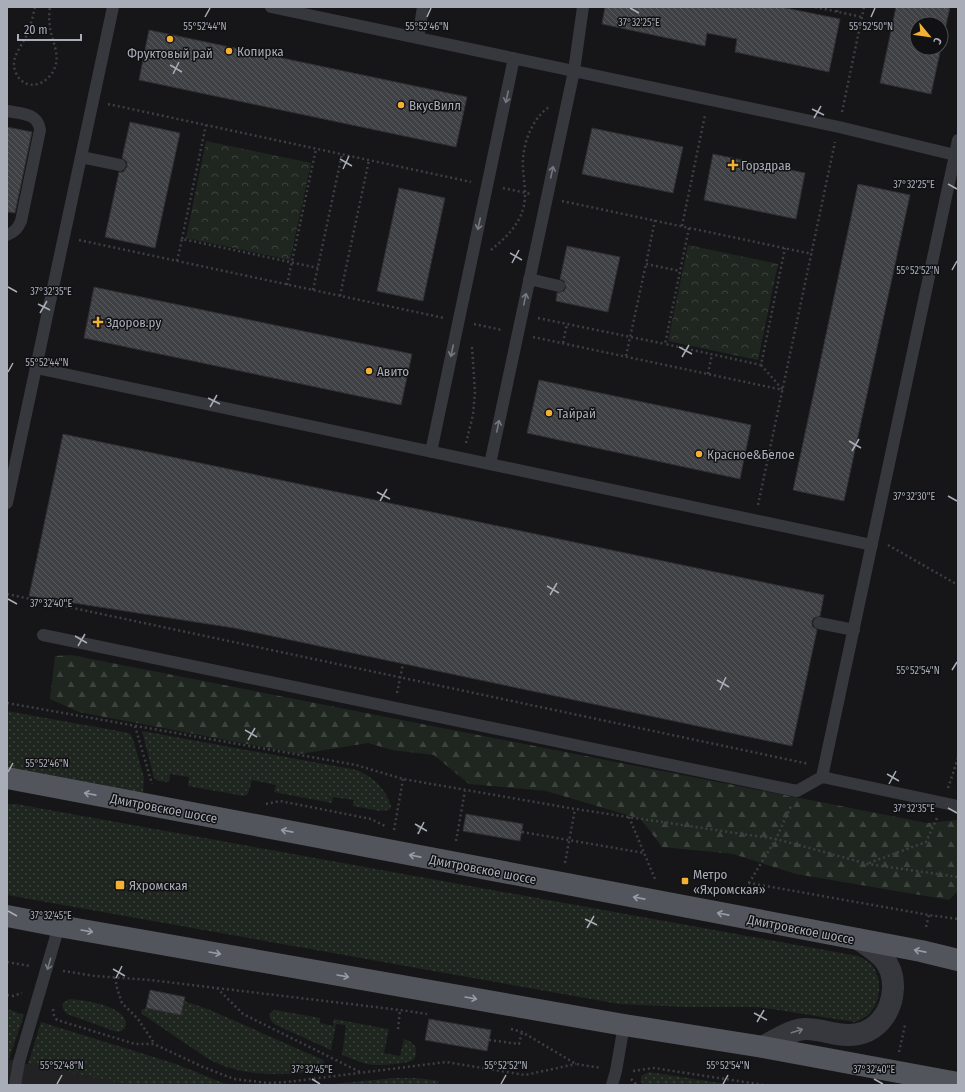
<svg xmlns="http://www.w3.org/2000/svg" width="965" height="1092" viewBox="0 0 965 1092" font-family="'Fira Sans Condensed',sans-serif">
<defs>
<pattern id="grass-dots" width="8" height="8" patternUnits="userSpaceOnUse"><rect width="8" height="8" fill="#1e261f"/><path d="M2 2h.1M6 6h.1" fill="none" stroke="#3c433d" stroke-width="1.8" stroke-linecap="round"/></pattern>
<pattern id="forest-firs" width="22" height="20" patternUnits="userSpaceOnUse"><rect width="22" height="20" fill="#1e261f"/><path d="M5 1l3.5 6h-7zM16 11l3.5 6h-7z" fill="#3c433d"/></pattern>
<pattern id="park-crowns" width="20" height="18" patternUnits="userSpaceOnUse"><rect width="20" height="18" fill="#1e261f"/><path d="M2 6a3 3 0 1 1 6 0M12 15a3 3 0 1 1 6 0" fill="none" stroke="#3c433d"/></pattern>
<pattern id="building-back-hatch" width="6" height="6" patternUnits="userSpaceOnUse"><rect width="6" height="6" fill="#404145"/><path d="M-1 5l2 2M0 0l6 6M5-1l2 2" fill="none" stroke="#595a5e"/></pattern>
</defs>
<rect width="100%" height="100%" fill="#161618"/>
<!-- built -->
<path fill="#222225" d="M7 1059 28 1064 129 1085H7Z"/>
<!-- grass -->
<path fill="url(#grass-dots)" d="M7 711 124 732 130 734 133 739 144 778 143 794 7 771Z
M142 731 357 770C373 777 387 790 391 807L389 810 380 811 353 806 354 800 333 797 332 803 274 792 276 785 252 780 248 794 244 796 188 786 189 777 170 774 169 782 158 781 154 778Z
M7 804H16L858 956C861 958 866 960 869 962 883 975 882 1001 869 1014 865 1018 860 1020 855 1022L758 1007H685L619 1004 7 895Z
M69 999C83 1000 132 1006 125 1028L120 1032 114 1031 67 1014C63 1010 62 1008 63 1003Z
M184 1001 210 1010 323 1060 325 1065V1068C319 1072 308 1072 301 1073 267 1075 241 1075 210 1060L142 1014 141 1010 146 1008 181 1015Z
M7 1009 24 1015 9 1059H7Z
M275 1010 320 1018V1023L333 1026 334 1019 389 1029 384 1053 400 1056 404 1039C410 1041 416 1044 416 1051 416 1055 415 1058 413 1060 407 1064 383 1065 375 1065 364 1065 352 1058 342 1055L346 1025 336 1024 331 1050 276 1025 272 1022 269 1016 272 1011Z
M41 1022 176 1064 223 1083 233 1085H129L28 1064Z
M649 1072 733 1085H643L641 1081V1076Z
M396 1078H417L439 1081 438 1085H321Z"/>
<!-- forest -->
<path fill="url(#forest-firs)" d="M71 655 927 823 958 820V891L949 900 796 874 733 854 662 847 641 819 546 791 469 784 434 755 392 750 368 743 300 754 79 712 50 699 55 656Z"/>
<!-- park -->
<path fill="url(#park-crowns)" d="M206 141 311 163 290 260 186 238Z
M688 245 778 264 758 360 668 341Z"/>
<!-- building -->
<path fill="url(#building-back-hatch)" stroke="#303034" d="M605 7H781L840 19 829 72 735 52 737 39 707 33 705 46 602 24Z
M896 7H950L941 48V24H917V48H941L931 94 880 83Z
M149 30 467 97 456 147 139 80Z
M130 122 180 133 155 248 105 237 119 172H123L127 167V162L122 158Z
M7 127 32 132 15 213 7 212Z
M592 128 683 147 673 193 582 174Z
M713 154 805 173 796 219 704 200Z
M858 184 910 195 844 501 793 490Z
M399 188 445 198 423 301 377 291Z
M567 246 620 257 608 312 556 301 557 293 564 291 566 287 564 281 560 279Z
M94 287 412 354 401 405 84 338Z
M539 380 751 425 740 479 527 433Z
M63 434 824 595 820 616 814 618 812 621V626L817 630 792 746 234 628 29 596Z
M466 814 523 824 520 841 463 831Z
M150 990 185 997 181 1015 146 1008Z
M429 1019 491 1030 487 1051 425 1040Z"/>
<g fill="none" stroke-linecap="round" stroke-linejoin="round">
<!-- path -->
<path stroke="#3d3f44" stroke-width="2.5" stroke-dasharray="2 3" stroke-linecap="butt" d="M35 7C33 16 31 25 27 34 22 47 9 58 16 73 25 93 49 85 55 67 60 54 52 41 50 28 49 21 49 14 50 7
M815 7 862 17
M837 12 838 7
M108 104 471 182
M842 112 864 7
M503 188 531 194
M562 201 812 254
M655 220 646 264 680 271
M682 226 705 115
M689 228 665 344 761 365 785 248
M182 239 206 125
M79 240 444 318
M491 250C504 239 518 227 523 209 528 192 522 177 523 160 524 140 533 118 550 106
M177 261 182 239 318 268
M287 285 316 149
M313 290 342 154
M340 296 369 160
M538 318 665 344
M474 324 502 330
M533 337 783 390
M563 343 567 324
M626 356 646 264
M761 365 783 390
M708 374 712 354
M466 443 473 415 475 392 472 347
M758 505 835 142
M888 545 958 585
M7 594 809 764
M397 693 403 664
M7 703 356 765 403 779 575 809 776 839 868 864 958 877
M135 726 152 784
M948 788 958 758
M266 804 280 801 371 819 387 827
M629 817 655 879
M394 830 403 779
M522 832 644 853
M418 834 419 826
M456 841 465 791
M565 863 575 809
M869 863 926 842 937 818
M749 883 776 839 791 806
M739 893 741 894 749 883 929 915 958 919
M926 927 929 915
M7 962 30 966
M63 971 95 976 150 980 400 1010 427 1014
M115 977 117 988 122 1003 138 1019 154 1043
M217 988 243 1014 360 1072
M7 995 13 996 22 993
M53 1009 54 1015 57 1020 135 1044H154L203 1067 234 1079 268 1083 287 1082 446 1062 525 1075 576 1064
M398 1029 400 1010
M511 1029 522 1032 576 1064 601 1068
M489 1040 519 1044 522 1032
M899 1052 905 1025
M633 1071 654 1068 764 1085
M631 1079 637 1085"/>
<!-- lane -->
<path stroke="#37383d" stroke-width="12" d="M271 7 839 127 955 155 958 140
M418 38 423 7
M7 111C22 114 38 113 40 130L21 221C18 228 15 232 7 235
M81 157 120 165
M529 279 559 286
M36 368 872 545
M431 452 514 58
M490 464 574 71 583 7
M7 503 113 7
M819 623 854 630
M43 635 797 791 822 777 958 806
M822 777 955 155 958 156
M15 1085 19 1062 59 926
M612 1085 616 1071 624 1025"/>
<!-- street -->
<path stroke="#37383d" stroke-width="22" d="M763 1047C773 1041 791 1030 804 1029 819 1028 835 1036 850 1035 876 1034 892 1013 893 988 894 962 878 952 858 939"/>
<!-- primary -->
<path stroke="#53555c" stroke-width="22" d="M7 778 921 951 958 960
M7 916 59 926 624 1025 763 1047 958 1083"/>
</g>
<!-- one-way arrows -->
<defs><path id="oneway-shaft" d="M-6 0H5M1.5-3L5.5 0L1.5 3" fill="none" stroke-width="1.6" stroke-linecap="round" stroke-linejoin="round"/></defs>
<g stroke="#757881">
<use href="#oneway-shaft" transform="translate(507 97) rotate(102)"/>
<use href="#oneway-shaft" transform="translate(552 172) rotate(-78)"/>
<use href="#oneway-shaft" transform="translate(479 224) rotate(102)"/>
<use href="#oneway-shaft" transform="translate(525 299) rotate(-78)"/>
<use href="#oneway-shaft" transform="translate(452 351) rotate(102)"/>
<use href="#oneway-shaft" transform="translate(498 426) rotate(-78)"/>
<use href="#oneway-shaft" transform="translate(49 964) rotate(106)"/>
<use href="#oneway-shaft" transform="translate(797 1031) rotate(-18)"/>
</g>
<g stroke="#979ba6">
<use href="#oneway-shaft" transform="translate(90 794) rotate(-169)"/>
<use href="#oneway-shaft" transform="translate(287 831) rotate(-169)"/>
<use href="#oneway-shaft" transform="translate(415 856) rotate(-169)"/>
<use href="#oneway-shaft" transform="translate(639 898) rotate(-169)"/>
<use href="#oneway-shaft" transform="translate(723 914) rotate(-169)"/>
<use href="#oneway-shaft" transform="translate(87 931) rotate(10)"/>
<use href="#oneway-shaft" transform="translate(920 951) rotate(-169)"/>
<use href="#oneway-shaft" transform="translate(215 953) rotate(10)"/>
<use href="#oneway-shaft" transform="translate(343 976) rotate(10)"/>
<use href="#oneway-shaft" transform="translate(471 998) rotate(10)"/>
</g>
<!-- ticks -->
<path fill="none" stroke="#a8adb8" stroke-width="1.5" d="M630 8 639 13M205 17 210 8M427 17 431 8M871 17 875 8M170 65 182 72M173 74 179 62M812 109 824 115M814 118 821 106M340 159 352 166M343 169 349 156M948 184 957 189M510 253 522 260M512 263 519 250M952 270 957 261M8 287 17 292M38 304 50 310M40 313 47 301M679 347 692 354M682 357 689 345M8 372 13 363M208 398 220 404M210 407 217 395M849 441 861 448M852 451 859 439M377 492 390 499M948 496 957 501M380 501 387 489M547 586 559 593M550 595 557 583M8 599 17 604M75 636 87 643M78 646 85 634M952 670 957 662M717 680 729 687M720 690 726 677M245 730 257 737M248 740 255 728M8 772 13 763M887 774 899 781M889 784 896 771M948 808 957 813M415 824 427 831M418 834 424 822M8 911 17 916M585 919 597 925M587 928 594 916M113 969 125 976M116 978 122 966M754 1013 767 1020M757 1022 764 1010M312 1079 320 1084M874 1079 883 1084M57 1084 62 1075M501 1084 506 1075M723 1084 728 1075"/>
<!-- markers -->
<g fill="#f2b134" stroke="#111113" stroke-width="1.5">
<circle cx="170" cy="39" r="4"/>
<circle cx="229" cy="51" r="4"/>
<circle cx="401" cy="105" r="4"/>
<path d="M731 159h4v4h4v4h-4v4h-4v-4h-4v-4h4z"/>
<path d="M96 316h4v4h4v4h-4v4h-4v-4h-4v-4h4z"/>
<circle cx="369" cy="371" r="4"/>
<circle cx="549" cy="413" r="4"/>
<circle cx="699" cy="454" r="4"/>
<rect x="681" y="877" width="8" height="8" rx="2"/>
<rect x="115" y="880" width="10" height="10" rx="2"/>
</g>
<g text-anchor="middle" stroke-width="3" stroke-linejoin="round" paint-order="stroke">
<!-- poi labels -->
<g font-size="13" fill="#a8adb8" stroke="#111113" text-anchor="start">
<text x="237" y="56">Копирка</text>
<text x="170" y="58" text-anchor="middle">Фруктовый рай</text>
<text x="409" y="110">ВкусВилл</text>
<text x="741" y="170">Горздрав</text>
<text x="106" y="327">Здоров.ру</text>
<text x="377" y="376">Авито</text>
<text x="557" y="418">Тайрай</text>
<text x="707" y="459">Красное&amp;Белое</text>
<text x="693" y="879">Метро<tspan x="693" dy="15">«Яхромская»</tspan></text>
<text x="129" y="890">Яхромская</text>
</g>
<!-- street labels -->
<g font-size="13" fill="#a8adb8" stroke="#111113">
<text transform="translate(164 808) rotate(11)" y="5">Дмитровское шоссе</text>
<text transform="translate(483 869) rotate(11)" y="5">Дмитровское шоссе</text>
<text transform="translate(801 929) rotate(11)" y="5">Дмитровское шоссе</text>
</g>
</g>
<g font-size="10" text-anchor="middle" fill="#a8adb8" stroke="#111113" stroke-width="3" stroke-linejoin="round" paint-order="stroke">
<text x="639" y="26">37°32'25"E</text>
<text x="205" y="30">55°52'44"N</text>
<text x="427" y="30">55°52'46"N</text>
<text x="871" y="30">55°52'50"N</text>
<text x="914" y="188">37°32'25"E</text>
<text x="918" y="274">55°52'52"N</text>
<text x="51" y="295">37°32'35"E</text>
<text x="47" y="366">55°52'44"N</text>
<text x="914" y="500">37°32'30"E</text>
<text x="51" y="607">37°32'40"E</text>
<text x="918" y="674">55°52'54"N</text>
<text x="47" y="767">55°52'46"N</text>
<text x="914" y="812">37°32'35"E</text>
<text x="51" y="919">37°32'45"E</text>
<text x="62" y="1069">55°52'48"N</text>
<text x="506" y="1069">55°52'52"N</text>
<text x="728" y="1069">55°52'54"N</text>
<text x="312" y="1073">37°32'45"E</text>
<text x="874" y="1073">37°32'40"E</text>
</g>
<!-- border -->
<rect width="965" height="1092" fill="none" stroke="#a8adb8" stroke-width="16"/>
<!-- north arrow -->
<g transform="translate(929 36) rotate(119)"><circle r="19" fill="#111113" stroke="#4d4f55"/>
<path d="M0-3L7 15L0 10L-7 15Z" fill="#f2b134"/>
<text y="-6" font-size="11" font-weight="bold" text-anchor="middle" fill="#a8adb8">С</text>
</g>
<!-- scale -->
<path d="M18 34v6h63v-6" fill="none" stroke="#a8adb8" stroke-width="2"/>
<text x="24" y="34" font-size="12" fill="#a8adb8" stroke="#111113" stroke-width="3" paint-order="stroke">20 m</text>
</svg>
